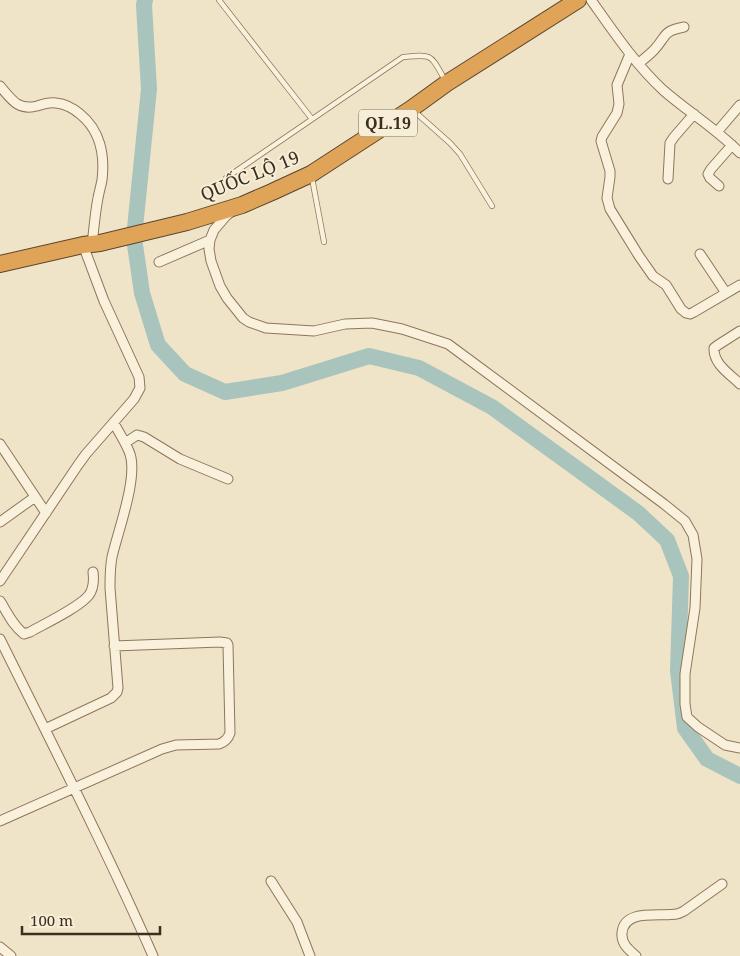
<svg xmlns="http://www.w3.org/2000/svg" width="740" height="956" viewBox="0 0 740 956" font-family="'Noto Serif',serif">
<rect width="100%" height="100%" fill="#f0e4c8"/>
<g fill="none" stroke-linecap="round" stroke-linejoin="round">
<!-- river -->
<path stroke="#a9c4bc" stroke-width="16" d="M145 0 144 5 149 89 134 238 142 293 158 345 185 374 225 392 282 383 369 356 419 368 492 407 638 513 667 540 681 576 678 671 685 728 707 759 740 776"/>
<defs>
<path id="lane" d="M219 0 312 119
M414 111 450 143 460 154 492 206
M226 178 403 57C433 54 430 54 445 80
M312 178 324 242"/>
<path id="street" d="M591 0C613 31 635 64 663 90 688 112 717 129 740 153
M630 54 617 85 619 104 617 113 602 137 601 141 610 171V177L607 198 610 209 639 256 653 276 666 285 681 309 686 313 690 314 694 312 740 285
M639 63C644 59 649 55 654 50 667 36 662 31 684 27
M0 86C11 99 18 111 37 106 43 104 49 102 56 103 65 104 73 108 80 114 100 130 105 155 102 180 101 186 99 192 98 198 95 213 94 229 92 244
M717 132 740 105
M668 179 670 143 674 137 694 114
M719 186 710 178 708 174 711 169 732 145
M231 212 226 216 214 230 210 240 209 249 211 261 220 286 227 298 243 318 249 322 266 328 314 331 345 324 372 323 402 329 448 344 664 504 685 521 693 535 697 559 695 608 685 674V704L687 717 698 727 725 745 740 748
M700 254 726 293
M159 262 210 240
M740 331 718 345 714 348C713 364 730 374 740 384
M125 443 137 435 144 437 180 459 228 479
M0 444 46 513
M0 522 35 497
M0 581 78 465 86 454 134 399 140 388 139 377 104 301 83 245
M0 601C7 612 13 626 24 634L30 632C44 624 80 607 89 595 94 588 94 580 93 572
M0 639C52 744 106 849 153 956
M45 729 111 698 117 692 118 688 110 588C110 577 110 567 112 557 118 531 138 478 130 454 126 443 119 433 114 423
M0 821 162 749 176 745 219 744C225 742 228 739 230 733L228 645 227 643 220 642 114 646
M271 881 297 922 310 956
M0 947 11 956
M636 956C629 950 621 944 622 933 624 908 660 917 677 914 678 914 684 911 684 911L722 884"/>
<path id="highway" d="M0 264 83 245 100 243 187 222 242 205 272 192 311 174 411 109 447 83 578 0"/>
</defs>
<!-- lane casing -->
<use href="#lane" stroke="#8d765c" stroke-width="6"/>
<!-- street casing -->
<use href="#street" stroke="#8d765c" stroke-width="11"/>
<!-- highway casing -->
<use href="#highway" stroke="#5b4430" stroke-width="18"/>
<!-- lane -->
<use href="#lane" stroke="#faf1dc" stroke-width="4.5"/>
<!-- street -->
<use href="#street" stroke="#faf1dc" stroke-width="9"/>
<!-- highway -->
<use href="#highway" stroke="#e0a458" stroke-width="16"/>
</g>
<g text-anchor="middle" stroke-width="4" stroke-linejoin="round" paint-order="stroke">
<!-- shield labels -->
<rect fill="#f7eed8" stroke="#756857" stroke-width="1" x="359" y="109.5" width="58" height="27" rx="4"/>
<g font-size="16" font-weight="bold" fill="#3d2e20">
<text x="388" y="129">QL.19</text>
</g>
<!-- street labels -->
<g font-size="18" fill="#3d2e20" stroke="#f7eed8">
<text transform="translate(250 176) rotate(-22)" y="6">QUỐC LỘ 19</text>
</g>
</g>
<!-- scale -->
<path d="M22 926v8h138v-8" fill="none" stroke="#3d2e20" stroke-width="2.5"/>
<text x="30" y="926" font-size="15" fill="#3d2e20" stroke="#f7eed8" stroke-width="4" paint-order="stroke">100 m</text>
</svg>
